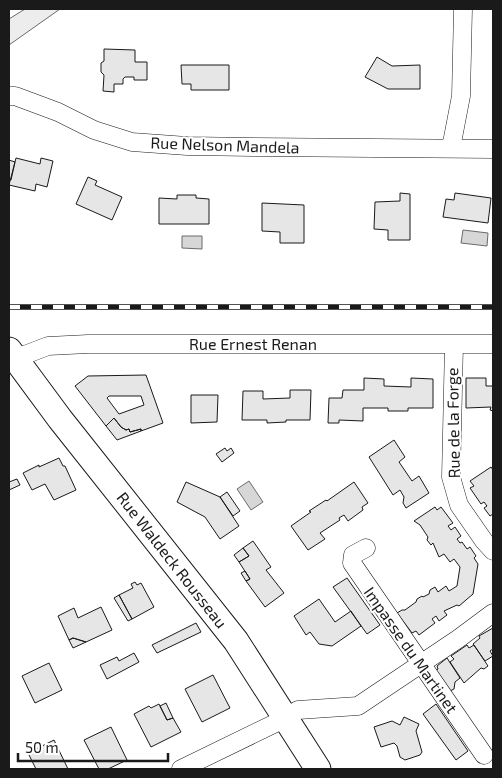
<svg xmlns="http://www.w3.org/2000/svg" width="502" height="778" viewBox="0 0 502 778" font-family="'Exo 2',sans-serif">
<rect width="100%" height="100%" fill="#fff"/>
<!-- built -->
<path fill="#ededed" stroke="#6a6a6a" d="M25 9H60L9 45V19Z"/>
<!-- water -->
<path fill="#d7d7d7" stroke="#6a6a6a" d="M463 230 488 233 487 246 461 243Z
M182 236H202V249L182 248Z
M249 481 263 502 251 510 237 489Z"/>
<!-- building -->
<path fill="#e6e6e6" stroke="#1a1a1a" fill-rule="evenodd" d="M104 49 135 50V62H147V80H134V77H125L123 79V84H114V92L103 91 104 75 101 72V63L104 61Z
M377 57 392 66 420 65V89H388L365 77Z
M181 65H229V90H191V84H182Z
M16 158 40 164 41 158 53 161 47 187 36 184 35 191 9 185Z
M9 160 15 162 11 180 9 179Z
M88 177 97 181 95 185 122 197 112 220 76 204Z
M400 193 410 194V240H388V230L374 229 375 202 400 201Z
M455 193 491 198 488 223 443 217 446 199 454 200Z
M177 195H196V198L209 199V224H159V198L177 199Z
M262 203 304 205V243H280V232L262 231Z
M146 375 163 423 141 431V429L130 432 129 429 126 430 121 427 114 418 106 426 75 386 88 376ZM109 396H141L144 405 119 414 107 398Z
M364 378 384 379V386L411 387V378L433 379V408H408V411H388V408H363V421L339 420V423H328L329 398H342L343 390H364Z
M466 378H486V386H493V411L490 410 491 407 466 408Z
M290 390H311L310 420H286V422L267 423V420H242L243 391H263V399L290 398Z
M191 395H218L217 422 191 423Z
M114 418 121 427 126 430 129 429 130 432 141 429V431L117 440 106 426Z
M394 440 405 457 399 462 412 481 419 476 429 493 406 508 403 503 404 497 400 490 393 495 369 457Z
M225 448 227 451 231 448 234 453 222 462 216 454Z
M59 458 63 466H65L76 490 54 500 45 484 32 490 23 473 39 465V467Z
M491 467 493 470V514L490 516 484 508 487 506 484 502 481 504 470 488 474 486 470 481Z
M17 479 20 485 9 490V482Z
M186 482 220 497 239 526 220 539 205 517 177 502Z
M354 482 368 503 362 507 363 510 348 521 344 515 339 518 340 520 320 533 325 539 308 550 291 526 311 512 309 511 326 500 327 501Z
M227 492 240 511 233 516 220 497Z
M435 507 437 510 441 507 453 523 448 526 451 530 455 527 461 536 457 539 460 543 462 542 467 549 470 547 476 556 474 558 478 564 473 594 459 606 457 605 444 611 447 615 439 621 436 616 432 619 435 623 419 635 416 631 412 633 397 613 402 610H405L416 602 417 599 422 596 423 597 429 594 430 590 435 587 438 592 446 586 449 591 457 586 460 567 454 559 450 562 444 554 439 557 433 543 431 545 427 540 428 537 420 525 414 521Z
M253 541 271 567 266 570 284 593 265 607 246 581 250 579 239 562 249 556 243 548Z
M243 548 249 556 239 562 234 555Z
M245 571 250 579 246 581 241 573Z
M347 578 380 625 367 634 333 587Z
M135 582 137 585 141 583 154 607 132 619 119 595 133 588 131 584Z
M119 595 132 619 128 621 114 598Z
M319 599 335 622 351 611 361 626 332 646 319 644 310 632 306 635 294 616Z
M101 607 112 630 86 642 73 638 69 640 58 616 74 608 78 618Z
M196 623 201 632 157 653 152 645Z
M493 628V649L490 651 493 656 485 661 473 644 480 638 479 636Z
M73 638 86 642 73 648 69 640Z
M467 645 469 648 474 645 488 666 484 669 481 668 464 683 450 662 454 659 451 656Z
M134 653 139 662 107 679 100 665 117 657 119 661Z
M447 658 460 678 455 682 454 689 448 692 434 672 438 669 437 666Z
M49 663 62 690 35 703 22 676Z
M213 675 230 708 202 722 185 689Z
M166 703 173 718 167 720 160 706Z
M159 704 167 720 173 718 181 732 151 747 134 714 149 706 151 708Z
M436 704 468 751 456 760 423 714Z
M404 717 419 724 416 731 422 752 420 755 405 760 400 757 397 746 394 743 381 747 374 727 392 721 400 725Z
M111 727 127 760 108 769H99L84 740Z
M54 740 68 769H36L28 753Z"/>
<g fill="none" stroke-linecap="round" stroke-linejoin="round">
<defs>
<path id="street" d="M9 96H15L58 112 94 130 132 142 187 146 253 147 493 149
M451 148 461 96 463 9
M454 344 451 477 459 505 484 541 493 551
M14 359 48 346 88 344H493
M366 548 353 555 352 563 484 755
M181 769 286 718 298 710 358 706 458 639 493 613"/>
<path id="secondary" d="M9 350 60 419 236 641 318 769"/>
</defs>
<!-- street casing -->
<use href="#street" stroke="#1a1a1a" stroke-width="19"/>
<!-- secondary casing -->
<use href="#secondary" stroke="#1a1a1a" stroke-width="27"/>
<!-- street -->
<use href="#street" stroke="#fff" stroke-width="18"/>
<!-- secondary -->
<use href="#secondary" stroke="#fff" stroke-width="25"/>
<defs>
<path id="rail" d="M9 307H493"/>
</defs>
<!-- rail casing -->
<use href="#rail" stroke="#1a1a1a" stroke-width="5.5"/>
<!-- rail -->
<use href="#rail" stroke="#fff" stroke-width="4" stroke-dasharray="11" stroke-linecap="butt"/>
</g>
<g text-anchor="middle" stroke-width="4" stroke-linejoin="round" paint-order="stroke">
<!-- street labels -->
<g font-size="16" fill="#1a1a1a" stroke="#fff">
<text transform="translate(225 145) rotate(2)" y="6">Rue Nelson Mandela</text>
<text x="253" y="350">Rue Ernest Renan</text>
<text transform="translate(453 423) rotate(-91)" y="6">Rue de la Forge</text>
<text transform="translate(172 560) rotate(52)" y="6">Rue Waldeck Rousseau</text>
<text transform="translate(411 650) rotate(55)" y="6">Impasse du Martinet</text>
</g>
</g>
<!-- border -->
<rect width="502" height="778" fill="none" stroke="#1a1a1a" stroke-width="20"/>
<!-- scale -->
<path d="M18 753v8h150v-8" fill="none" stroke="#1a1a1a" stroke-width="2.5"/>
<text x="25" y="753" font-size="15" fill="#1a1a1a" stroke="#ffffff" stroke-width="4" paint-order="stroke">50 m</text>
</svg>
